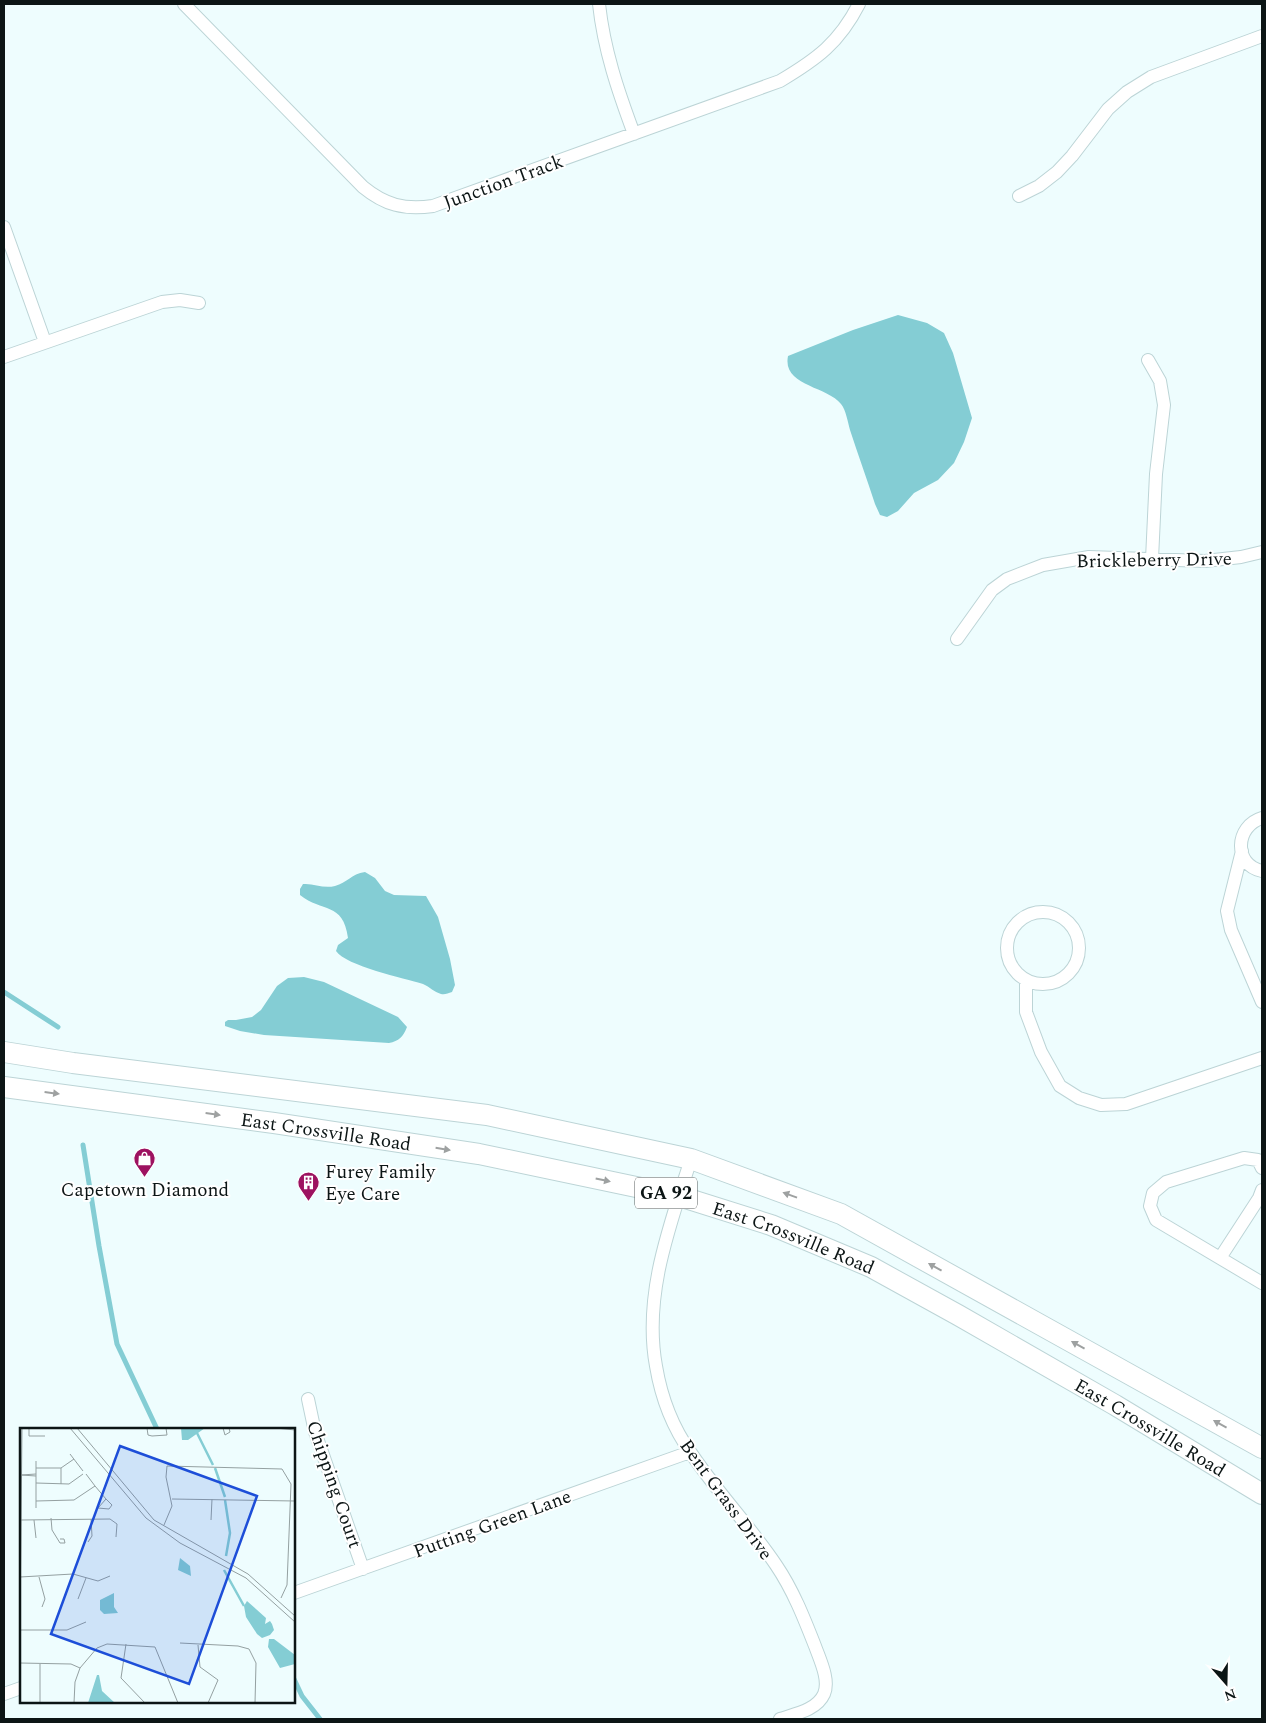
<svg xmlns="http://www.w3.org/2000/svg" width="1266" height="1723" viewBox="0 0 1266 1723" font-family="Spectral,serif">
<rect width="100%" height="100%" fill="#eefdfe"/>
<!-- water -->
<path fill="#84cdd4" d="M898 315 927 323 944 333 953 353 972 418 964 442 954 463 938 480 914 493 898 511 887 517 880 515 875 504C867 479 858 455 850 430 848 423 846 410 841 404 827 386 782 386 788 356L853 330Z
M365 872 375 878 385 891 394 895 426 896 438 917 450 959 455 985 452 992C448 993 445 995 441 994 434 992 430 987 423 984 404 978 346 966 336 951L338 945 348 938C343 901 322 913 300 895V889L303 884C314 883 323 889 335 886 347 883 351 874 365 872Z
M304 977 324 982 398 1017 407 1027C403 1037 399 1041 389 1043L264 1035 240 1031 225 1026V1022L228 1020H236L252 1017 261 1010 277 986 288 978Z"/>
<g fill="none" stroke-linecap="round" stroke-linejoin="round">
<!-- stream -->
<path stroke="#84cdd4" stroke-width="5" d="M4 992 58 1027
M83 1145 99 1246 117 1344 157 1429
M294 1679 302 1696 320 1719"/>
<defs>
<path id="minor" d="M184 4 363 187C385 205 404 210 433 206L780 81C817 59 839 43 859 4
M599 4C604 50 618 91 634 134
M1019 196 1039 186 1057 172 1072 156 1108 109 1127 92 1151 77 1262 36
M4 227 45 342
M4 357 162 302 180 300 199 303
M1148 360 1160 381 1164 405 1156 474 1152 559
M957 639 992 590 1007 579 1043 565 1089 557 1205 561 1241 557 1262 552
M1262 818C1235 826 1233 865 1262 871
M1242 851 1227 911 1231 930 1262 1002
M1007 948a36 36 0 1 1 72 0a36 36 0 1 1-72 0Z
M1026 980V1012L1041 1052 1060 1086 1079 1098 1101 1105 1126 1104 1262 1058
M691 1159C670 1225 643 1295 656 1366 661 1396 673 1428 691 1453 717 1492 750 1526 776 1565 793 1590 804 1618 815 1646 820 1660 830 1680 824 1694 817 1710 795 1714 780 1719
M1262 1168 1258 1160 1244 1158 1166 1182 1153 1193 1150 1206 1156 1220 1262 1283
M1220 1258 1259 1198 1262 1190
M308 1399 315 1432 363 1569
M294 1593 690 1452
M4 1694 21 1688"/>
<g id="primary">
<path d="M4 1052 73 1063 487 1115 691 1159 841 1214 1262 1448"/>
<path id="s1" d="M4 1087 274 1123 479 1154 679 1196 771 1225 871 1267 958 1315 1115 1405 1262 1494"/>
</g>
</defs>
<!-- minor casing -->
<use href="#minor" stroke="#bcd4d6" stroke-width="14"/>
<!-- primary casing -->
<use href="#primary" stroke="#bcd4d6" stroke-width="22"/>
<!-- minor -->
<use href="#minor" stroke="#fff" stroke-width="12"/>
<!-- primary -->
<use href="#primary" stroke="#fff" stroke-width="20"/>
</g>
<!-- one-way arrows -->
<defs><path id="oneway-solid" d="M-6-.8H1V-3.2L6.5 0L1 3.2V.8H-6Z" transform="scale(1.25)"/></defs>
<g fill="#9ea1a1">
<use href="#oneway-solid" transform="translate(52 1093) rotate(7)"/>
<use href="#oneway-solid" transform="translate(213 1114) rotate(8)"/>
<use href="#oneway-solid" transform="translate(443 1149) rotate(9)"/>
<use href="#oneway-solid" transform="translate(603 1180) rotate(12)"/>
<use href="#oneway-solid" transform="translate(790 1195) rotate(-160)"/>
<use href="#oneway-solid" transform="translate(935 1267) rotate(-151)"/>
<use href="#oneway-solid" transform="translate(1078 1345) rotate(-151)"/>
<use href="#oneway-solid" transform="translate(1220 1424) rotate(-151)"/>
</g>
<!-- icons -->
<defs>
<symbol id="shop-pin" viewBox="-11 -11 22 30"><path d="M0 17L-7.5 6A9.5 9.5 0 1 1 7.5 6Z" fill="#9d1260" stroke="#fff"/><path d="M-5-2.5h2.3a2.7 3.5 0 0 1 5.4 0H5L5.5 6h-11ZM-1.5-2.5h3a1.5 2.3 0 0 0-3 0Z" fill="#fff"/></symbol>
<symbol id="building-pin" viewBox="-11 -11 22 30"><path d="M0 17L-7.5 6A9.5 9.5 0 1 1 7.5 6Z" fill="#9d1260" stroke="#fff"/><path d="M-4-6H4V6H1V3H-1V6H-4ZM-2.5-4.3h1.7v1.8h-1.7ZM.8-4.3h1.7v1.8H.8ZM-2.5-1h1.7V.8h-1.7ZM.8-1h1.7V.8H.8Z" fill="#fff"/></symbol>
</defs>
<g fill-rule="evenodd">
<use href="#shop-pin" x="132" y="1146" width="25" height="34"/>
<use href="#building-pin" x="296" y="1170" width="25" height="34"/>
</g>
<g text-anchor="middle" stroke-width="4" stroke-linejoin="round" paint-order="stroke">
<!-- shield labels -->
<rect fill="#fff" stroke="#555b5b" stroke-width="1" x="635" y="1177.5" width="62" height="31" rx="4"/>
<g font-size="18" font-weight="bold" fill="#0c1515">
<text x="666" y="1199">GA 92</text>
</g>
<!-- street labels -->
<g font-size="19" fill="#0c1515" stroke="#fff">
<text transform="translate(503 181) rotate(-20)" y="7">Junction Track</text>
<text transform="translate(1154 559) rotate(-1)" y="7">Brickleberry Drive</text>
<text dy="7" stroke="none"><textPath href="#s1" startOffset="325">East Crossville Road</textPath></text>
<text dy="7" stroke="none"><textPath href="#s1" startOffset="806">East Crossville Road</textPath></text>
<text dy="7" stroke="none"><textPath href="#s1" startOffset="1211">East Crossville Road</textPath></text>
<text transform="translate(335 1484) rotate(71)" y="7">Chipping Court</text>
<text transform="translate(727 1499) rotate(54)" y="7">Bent Grass Drive</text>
<text transform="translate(492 1523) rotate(-20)" y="7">Putting Green Lane</text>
</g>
<!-- poi labels -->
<g font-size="19" fill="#0c1515" stroke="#fff" text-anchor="start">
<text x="325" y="1178">Furey Family<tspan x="325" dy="22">Eye Care</tspan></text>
<text x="145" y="1196" text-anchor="middle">Capetown Diamond</text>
</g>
</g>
<!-- overview -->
<g transform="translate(20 1428)">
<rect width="275" height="275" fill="#eefdfe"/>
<path d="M161 0H185L168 12H162ZM160 130 170 138 171 148 158 142ZM94 165V179L98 185 84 186 80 182V172ZM227 173 246 190 245 196 250 193 252 196 254 202 250 207 242 210 237 206 226 189 224 178ZM249 211H254L275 227V236L260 240 248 219ZM77 247H79L82 263 95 275H68Z" fill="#84cdd4"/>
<path fill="none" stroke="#84cdd4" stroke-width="2.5" d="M177 5 193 37M195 40 205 69M205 72 210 105 206 128M204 142 224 178"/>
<path fill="none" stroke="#94a0a1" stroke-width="1" d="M9 0V8H25M50 0 126 90 160 115 226 150 275 194M57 0 134 92 228 146 275 188M127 0 128 7 132 8 147 7 146 0M203 0 205 7 210 4 209 0M256 0 275 2M50 26 63 43M16 40H41L54 31M41 40V56M66 46 75 58 86 71 92 77 89 81 78 80 86 71M1 47 16 48M1 47 16 46M16 55 49 56 63 46M152 71 275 73M16 73 54 72 75 58M16 80V33M31 90 32 102 40 115H45L44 111H40M1 92 90 91 97 96 96 109M14 92 16 110M191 92 192 71M144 97 152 78 146 49 147 38 262 41 271 56 267 157 261 170M68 114 72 108 71 91M0 149 53 146 78 153 90 148M19 149 25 171 22 179M58 171 66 150M0 193 2 0M0 202H47L66 194M160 215 218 218 229 221 236 235 235 275M106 216 101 250 125 275M178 217 180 239 198 252 188 275M0 235 51 236 60 240M20 275V236M54 275 55 254 60 240 77 220 87 216 135 219 158 275"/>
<path fill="#1d4ed8" fill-opacity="0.15" stroke="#1d4ed8" stroke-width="2.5" d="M100 18 237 68 169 256 31 206Z"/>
<rect width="275" height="275" fill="none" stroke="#0c1515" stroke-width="2.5"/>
</g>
<!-- border -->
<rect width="1266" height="1723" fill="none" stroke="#0c1515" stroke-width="10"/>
<!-- north arrow -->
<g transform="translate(1226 1683) rotate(160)" stroke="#ffffff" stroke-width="4" paint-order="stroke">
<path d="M0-4L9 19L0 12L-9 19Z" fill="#0c1515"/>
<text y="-8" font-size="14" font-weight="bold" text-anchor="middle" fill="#0c1515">N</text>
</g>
</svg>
